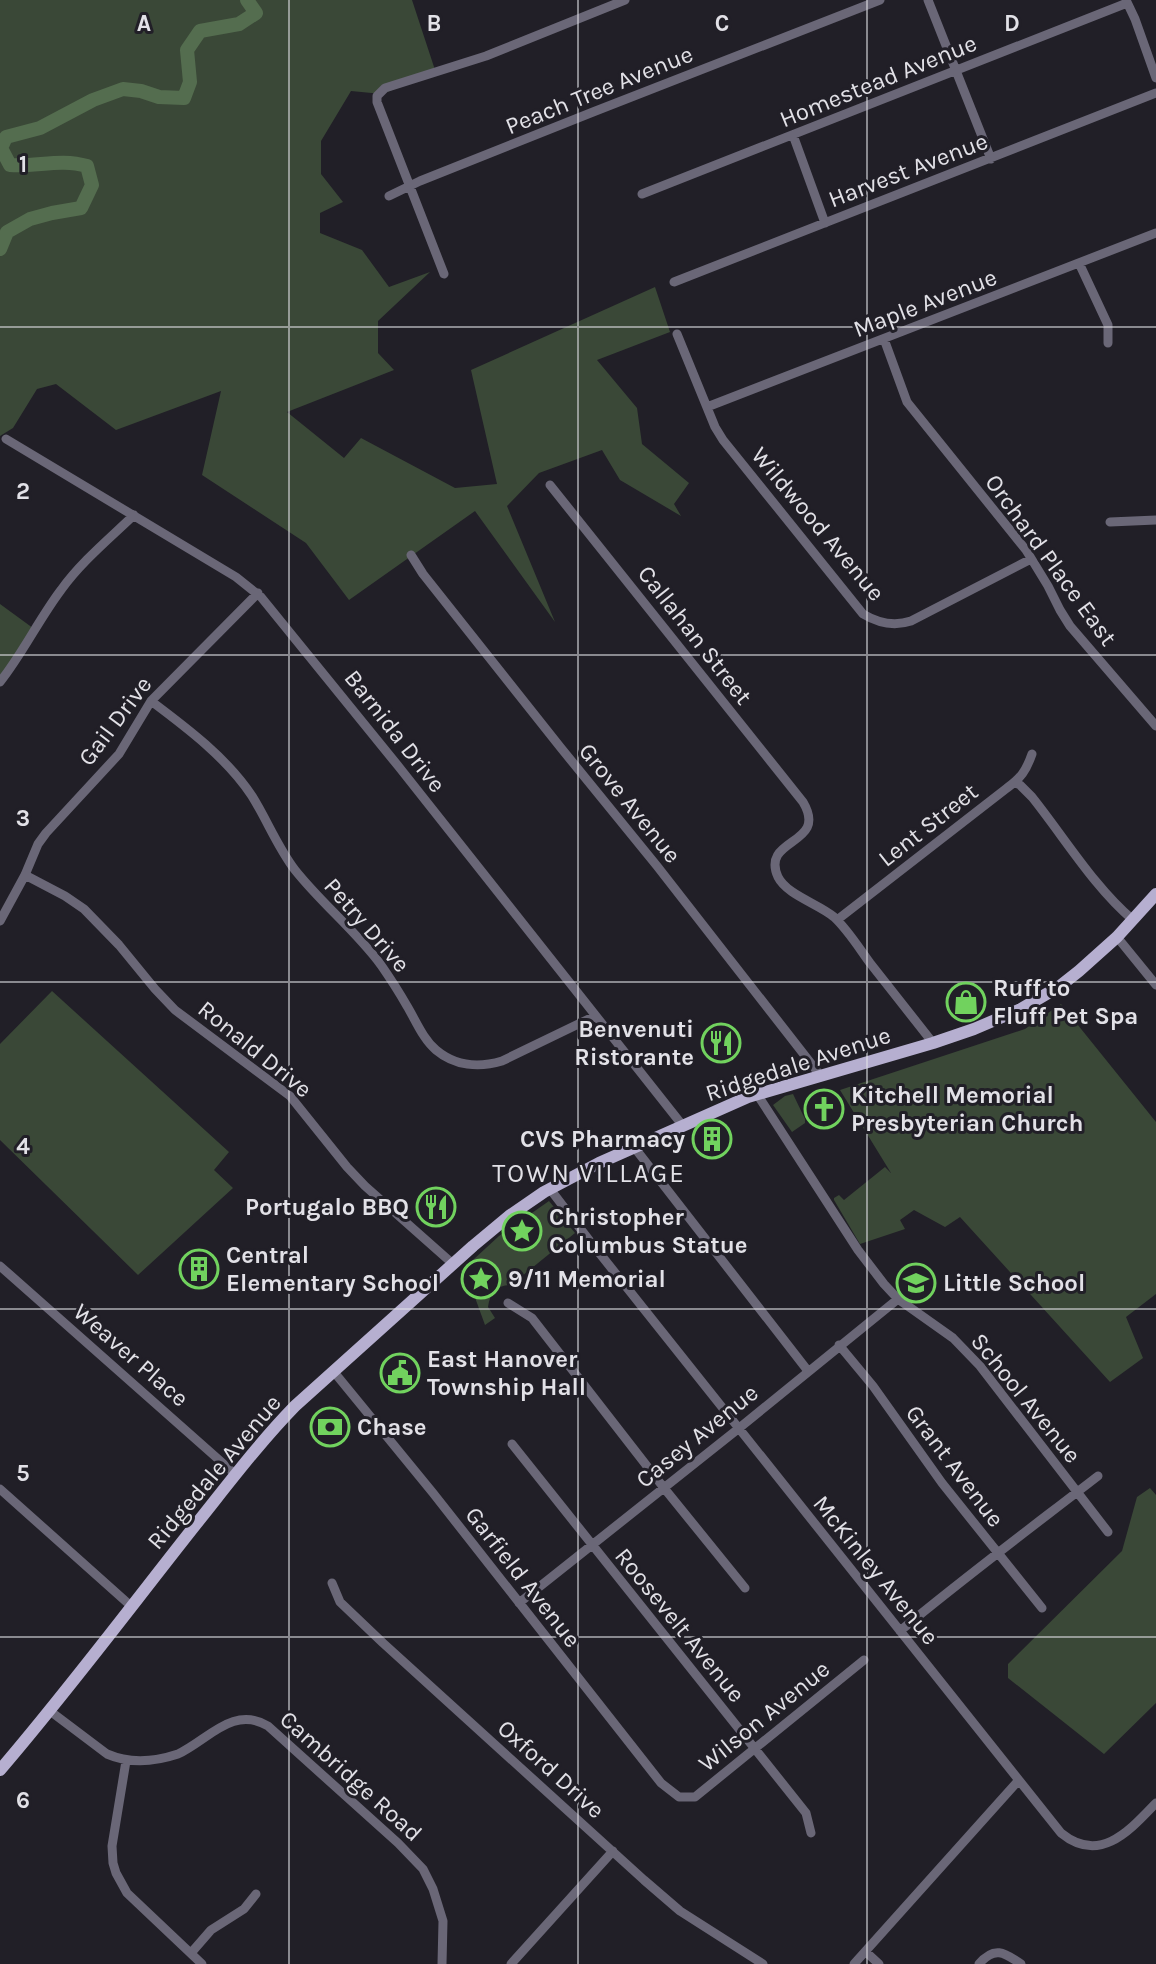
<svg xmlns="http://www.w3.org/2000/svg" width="1156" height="1964" viewBox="0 0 1156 1964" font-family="Karla,sans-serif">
<rect width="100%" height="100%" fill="#211f27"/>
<!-- green -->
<path fill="#3a4837" d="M0 0H412L436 73 382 94 351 91 321 141V174L343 202 320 213V233L362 250 389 287 430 272 378 321V353L394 370 287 412 344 458 361 438 455 488 497 484 471 370 655 287 670 332 597 360 637 408 642 444 689 483 674 504 681 516 620 480 602 450 539 473 507 506 555 622 475 511 349 600 306 543 202 475 221 391 116 430 56 384 37 389 13 428 0 436Z
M0 604 37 631 0 676Z
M52 991 229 1152 214 1170 233 1188 138 1275 0 1140V1044Z
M1061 1004 1156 1122V1294L1126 1317 1143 1358 1110 1382 960 1217 945 1227 914 1210 900 1220 905 1229 860 1244 834 1200V1198L839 1195 844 1200 885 1167 891 1173 840 1090 1025 1029Z
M793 1094 805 1119V1123L792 1132 773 1105 785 1096Z
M549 1201 575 1233 511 1285C496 1285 490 1293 488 1307L495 1318 485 1325 469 1281 461 1271 499 1236Z
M1150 1488 1156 1495V1703L1104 1754 1008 1678V1664L1122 1551 1137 1497Z"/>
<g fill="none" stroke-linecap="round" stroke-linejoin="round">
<!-- river -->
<path stroke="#546d4f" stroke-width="14" d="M0 249 7 232 30 219 52 213 81 208 92 185 87 166C61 158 37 167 10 165L1 148 6 137 40 128 93 100 123 89 141 91 159 97 184 98 190 82 187 50 200 31 239 24 256 13 247 0"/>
<!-- minor -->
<path stroke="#6a6777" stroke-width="9" d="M928 0 991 159
M1126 0 1135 19 1156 78
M793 135 825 223
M642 194 1127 3
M389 196 420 181 593 112 880 0
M1079 263 1108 325V343
M444 274 377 102V96L385 88 486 56 625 0
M674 282 1156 93
M677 334 715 427 723 440 863 614C878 623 893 627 911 621L1031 559
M884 339 907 402 1026 550 1048 586 1060 610 1070 626 1156 726
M707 407 1156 233
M6 439 236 577 261 597 399 767 683 1126
M550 485 803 802C829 846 760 837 778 877 787 895 819 904 834 917 848 930 859 948 870 963 891 990 912 1016 933 1043
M1110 522 1156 520
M411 555 423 574 561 748 657 866 820 1075
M0 682C23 653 39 619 61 590 81 562 109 539 134 515
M151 701C187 728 227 758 252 796 267 820 278 848 295 870 322 904 356 931 381 965 390 978 399 992 407 1006 416 1021 423 1039 436 1050 455 1066 479 1068 502 1061L595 1016
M1016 783 1020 785 1032 797C1064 837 1094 887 1133 920
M25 875 65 896 84 909 119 945 155 989 175 1010 290 1096 347 1167 365 1186 453 1264
M837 920 1007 788C1021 778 1026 771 1032 754
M0 921 25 875 38 844 46 833 119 754 151 701 258 593
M1117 937 1156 985
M757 1094 858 1250 884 1284 898 1299 953 1338 980 1366 1108 1532
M634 1147 808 1371
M550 1189 589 1240 1061 1833C1100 1865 1130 1830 1156 1803
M0 1266 235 1474
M508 1303 532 1318 664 1488 745 1588
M839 1345 873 1386 942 1483 1042 1608
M334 1372 433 1493 661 1783 679 1797H695L864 1660
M512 1444 806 1813 811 1833
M0 1489 131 1606
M332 1583 340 1602 383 1643 644 1880 680 1911 763 1964
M519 1603 738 1429 898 1299
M900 1631C965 1577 1032 1527 1098 1476
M50 1711 107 1754C130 1764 154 1762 178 1754 208 1740 233 1705 268 1726L398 1843 423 1869 433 1889 443 1921 442 1964
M126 1761 112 1846 113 1863 116 1873 127 1893 202 1964
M866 1952 879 1964
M191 1953 211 1930 244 1909 256 1894
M511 1964 613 1851
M854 1964 1019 1780
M979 1964C994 1946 1004 1952 1021 1964"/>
<!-- major -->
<path stroke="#b6afd0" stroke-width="12" d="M0 1770C67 1692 129 1609 193 1528 226 1487 258 1444 295 1406L473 1246 509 1216 544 1192 599 1163 748 1097 933 1043 974 1029 1021 1009 1060 986 1079 971 1117 937 1156 894"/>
</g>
<!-- grid -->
<path fill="none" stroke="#e2e1e7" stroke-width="2" stroke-opacity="0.55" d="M289 0V1964M578 0V1964M867 0V1964M0 327H1156M0 655H1156M0 982H1156M0 1309H1156M0 1637H1156"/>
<!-- icons -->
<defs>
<symbol id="shop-ring" viewBox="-11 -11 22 22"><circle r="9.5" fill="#211f27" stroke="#71d25e" stroke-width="1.5"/><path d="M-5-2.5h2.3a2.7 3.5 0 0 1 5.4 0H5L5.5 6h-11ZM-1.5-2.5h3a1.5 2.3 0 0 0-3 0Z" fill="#71d25e"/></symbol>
<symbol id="restaurant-ring" viewBox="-11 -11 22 22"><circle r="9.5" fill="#211f27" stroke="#71d25e" stroke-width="1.5"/><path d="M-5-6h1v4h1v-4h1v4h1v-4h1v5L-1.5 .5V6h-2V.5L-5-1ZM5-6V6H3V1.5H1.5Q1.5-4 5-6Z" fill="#71d25e"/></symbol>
<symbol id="church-ring" viewBox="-11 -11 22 22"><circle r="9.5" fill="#211f27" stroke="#71d25e" stroke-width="1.5"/><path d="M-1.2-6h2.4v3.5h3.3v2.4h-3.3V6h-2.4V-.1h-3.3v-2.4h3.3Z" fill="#71d25e"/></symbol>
<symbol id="building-ring" viewBox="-11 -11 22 22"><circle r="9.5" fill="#211f27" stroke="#71d25e" stroke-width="1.5"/><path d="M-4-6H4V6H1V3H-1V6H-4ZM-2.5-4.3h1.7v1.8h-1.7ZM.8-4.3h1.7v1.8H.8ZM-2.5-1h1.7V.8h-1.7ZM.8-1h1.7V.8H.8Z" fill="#71d25e"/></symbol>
<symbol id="sight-ring" viewBox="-11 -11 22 22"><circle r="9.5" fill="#211f27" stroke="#71d25e" stroke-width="1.5"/><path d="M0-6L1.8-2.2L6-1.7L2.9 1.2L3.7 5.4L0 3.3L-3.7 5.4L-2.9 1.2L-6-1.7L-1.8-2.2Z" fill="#71d25e"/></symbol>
<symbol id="school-ring" viewBox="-11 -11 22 22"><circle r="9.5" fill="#211f27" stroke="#71d25e" stroke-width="1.5"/><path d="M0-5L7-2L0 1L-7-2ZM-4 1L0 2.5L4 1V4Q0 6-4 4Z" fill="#71d25e"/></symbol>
<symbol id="civic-ring" viewBox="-11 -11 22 22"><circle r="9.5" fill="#211f27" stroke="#71d25e" stroke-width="1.5"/><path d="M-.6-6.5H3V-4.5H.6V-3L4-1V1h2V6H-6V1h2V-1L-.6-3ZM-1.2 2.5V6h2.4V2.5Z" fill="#71d25e"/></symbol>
<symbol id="bank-ring" viewBox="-11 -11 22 22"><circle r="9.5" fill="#211f27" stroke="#71d25e" stroke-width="1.5"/><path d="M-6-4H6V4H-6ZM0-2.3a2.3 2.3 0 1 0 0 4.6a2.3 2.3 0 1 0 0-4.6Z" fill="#71d25e"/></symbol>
</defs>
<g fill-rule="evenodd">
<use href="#shop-ring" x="944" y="980" width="44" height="44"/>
<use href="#restaurant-ring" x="699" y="1021" width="44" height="44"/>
<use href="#church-ring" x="802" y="1087" width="44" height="44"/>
<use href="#building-ring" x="690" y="1117" width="44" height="44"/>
<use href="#restaurant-ring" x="414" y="1185" width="44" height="44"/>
<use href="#sight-ring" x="500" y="1209" width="44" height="44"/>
<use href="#building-ring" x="177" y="1247" width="44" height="44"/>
<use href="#sight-ring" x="459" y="1257" width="44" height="44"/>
<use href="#school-ring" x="894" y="1261" width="44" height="44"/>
<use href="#civic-ring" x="378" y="1351" width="44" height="44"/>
<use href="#bank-ring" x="308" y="1405" width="44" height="44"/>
</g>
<g text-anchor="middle" stroke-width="6" stroke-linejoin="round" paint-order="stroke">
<!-- street labels -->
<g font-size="24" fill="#e2e1e7" stroke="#211f27">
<text transform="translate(878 81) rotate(-22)" y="8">Homestead Avenue</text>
<text transform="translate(599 90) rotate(-22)" y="8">Peach Tree Avenue</text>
<text transform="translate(908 170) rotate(-21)" y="8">Harvest Avenue</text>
<text transform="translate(925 303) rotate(-21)" y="8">Maple Avenue</text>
<text transform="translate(818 524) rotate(50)" y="8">Wildwood Avenue</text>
<text transform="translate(1051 560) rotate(54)" y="8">Orchard Place East</text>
<text transform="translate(695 635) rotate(52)" y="8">Callahan Street</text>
<text transform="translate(115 721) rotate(-53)" y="8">Gail Drive</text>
<text transform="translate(395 731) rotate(52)" y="8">Barnida Drive</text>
<text transform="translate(630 803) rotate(51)" y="8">Grove Avenue</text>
<text transform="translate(928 825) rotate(-38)" y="8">Lent Street</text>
<text transform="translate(367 925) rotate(49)" y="8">Petry Drive</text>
<text transform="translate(255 1049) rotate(39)" y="8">Ronald Drive</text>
<text transform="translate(798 1064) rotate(-18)" y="8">Ridgedale Avenue</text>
<text transform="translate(131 1355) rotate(41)" y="8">Weaver Place</text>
<text transform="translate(1026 1398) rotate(51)" y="8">School Avenue</text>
<text transform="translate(697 1436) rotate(-39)" y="8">Casey Avenue</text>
<text transform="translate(955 1466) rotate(53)" y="8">Grant Avenue</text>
<text transform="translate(214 1472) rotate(-50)" y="8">Ridgedale Avenue</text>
<text transform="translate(876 1570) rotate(51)" y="8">McKinley Avenue</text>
<text transform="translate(523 1577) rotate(52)" y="8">Garfield Avenue</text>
<text transform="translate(680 1625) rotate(51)" y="8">Roosevelt Avenue</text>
<text transform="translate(764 1716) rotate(-39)" y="8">Wilson Avenue</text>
<text transform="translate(551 1769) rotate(42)" y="8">Oxford Drive</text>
<text transform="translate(351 1776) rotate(42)" y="8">Cambridge Road</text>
</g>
<!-- poi labels -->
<g font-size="24" font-weight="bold" fill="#e2e1e7" stroke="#211f27" text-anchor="start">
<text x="993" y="996">Ruff to<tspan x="993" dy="28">Fluff Pet Spa</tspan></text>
<text x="694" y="1037" text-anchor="end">Benvenuti<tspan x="694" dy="28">Ristorante</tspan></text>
<text x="851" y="1103">Kitchell Memorial<tspan x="851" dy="28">Presbyterian Church</tspan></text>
<text x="685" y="1147" text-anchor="end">CVS Pharmacy</text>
<text x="409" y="1215" text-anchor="end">Portugalo BBQ</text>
<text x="549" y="1225">Christopher<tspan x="549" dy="28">Columbus Statue</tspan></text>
<text x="226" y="1263">Central<tspan x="226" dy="28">Elementary School</tspan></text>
<text x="508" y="1287">9/11 Memorial</text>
<text x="943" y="1291">Little School</text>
<text x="427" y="1367">East Hanover<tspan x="427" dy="28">Township Hall</tspan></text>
<text x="357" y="1435">Chase</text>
</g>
<!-- neighbourhood labels -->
<g font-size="26" letter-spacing="2" fill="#e2e1e7" stroke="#211f27">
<text x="589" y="1182">TOWN VILLAGE</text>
</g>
</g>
<g font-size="23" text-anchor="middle" font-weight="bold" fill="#e2e1e7" stroke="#211f27" stroke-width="6" stroke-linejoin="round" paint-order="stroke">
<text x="144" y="31">A</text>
<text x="434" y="31">B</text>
<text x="722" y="31">C</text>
<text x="1012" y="31">D</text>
<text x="23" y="172">1</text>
<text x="23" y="499">2</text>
<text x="23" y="826">3</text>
<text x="23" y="1154">4</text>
<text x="23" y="1481">5</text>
<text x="23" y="1808">6</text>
</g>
</svg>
